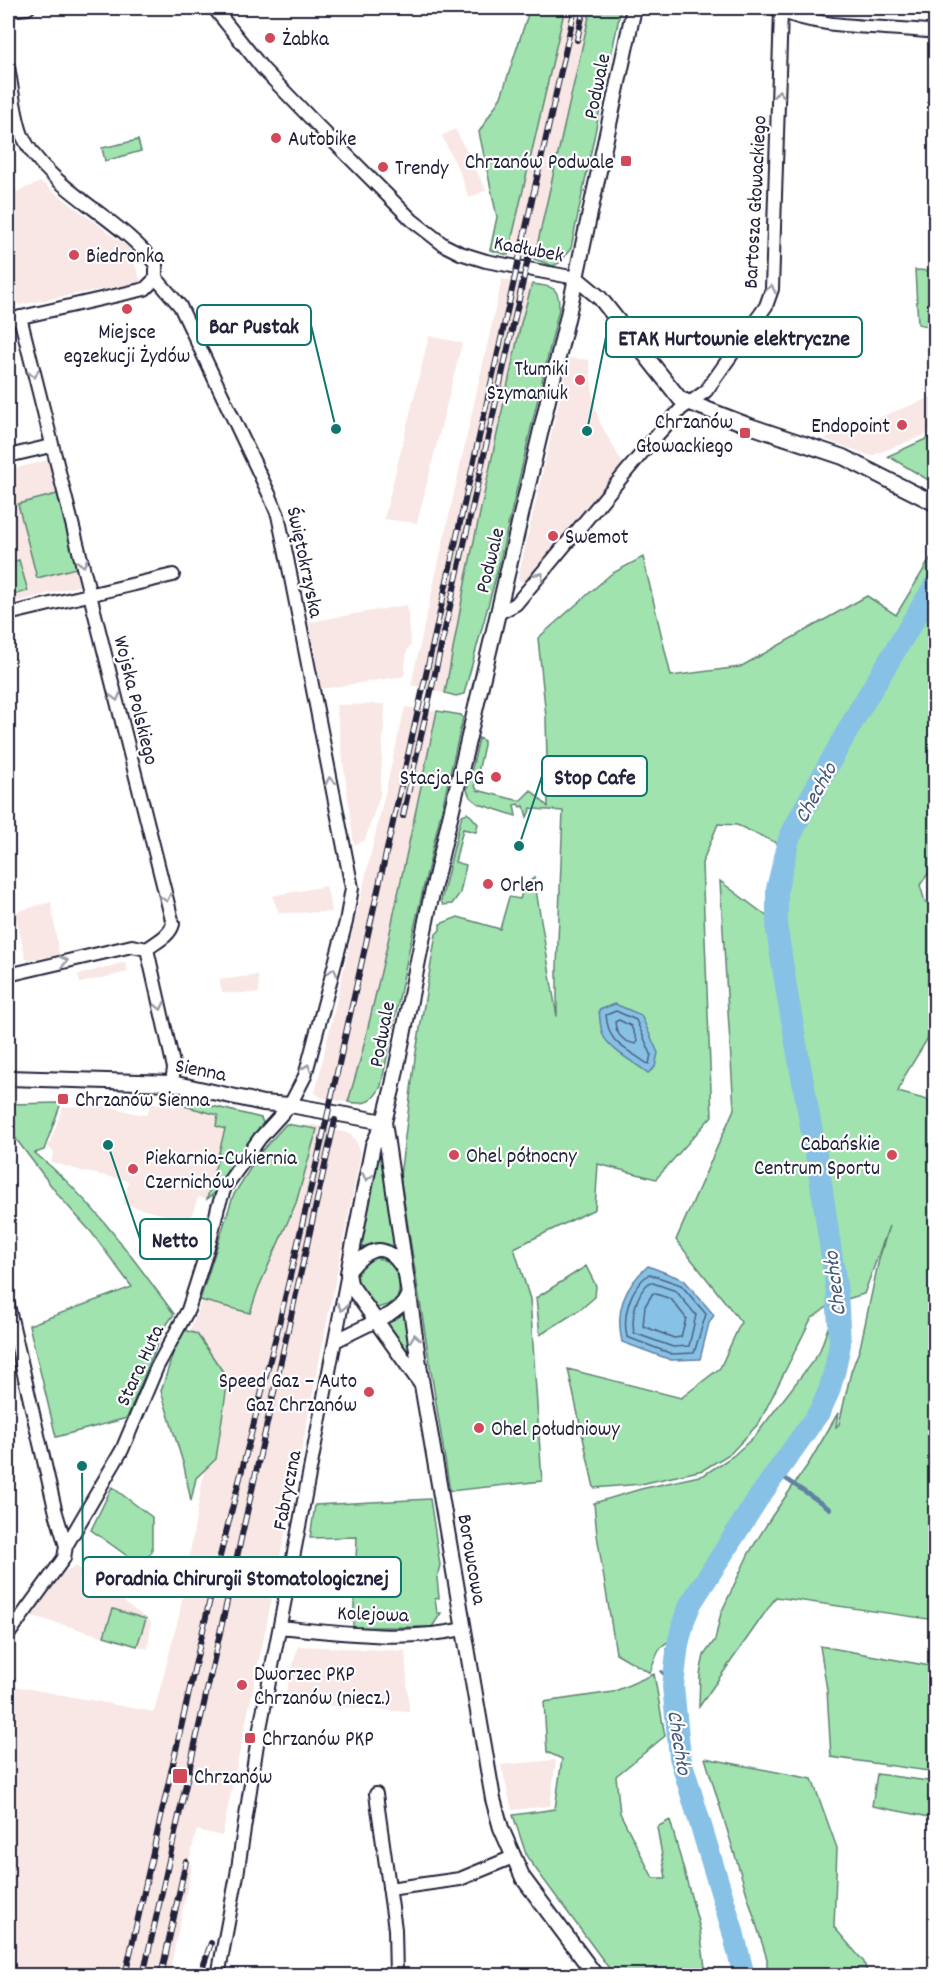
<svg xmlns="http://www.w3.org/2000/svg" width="943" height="1983" viewBox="0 0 943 1983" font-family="Dekko,sans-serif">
<rect width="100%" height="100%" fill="#fff"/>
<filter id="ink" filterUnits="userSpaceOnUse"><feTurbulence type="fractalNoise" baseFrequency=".0167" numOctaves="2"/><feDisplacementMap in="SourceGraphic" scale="12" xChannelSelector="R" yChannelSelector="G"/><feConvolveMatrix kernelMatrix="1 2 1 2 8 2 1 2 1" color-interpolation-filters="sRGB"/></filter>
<g filter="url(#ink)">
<!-- built -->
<path fill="#f8e7e4" d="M565 8H621L570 248 561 262 553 266 534 259 508 255Z
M455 129 486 190 469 198 460 173 442 136Z
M41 182 129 248 141 282 18 305 8 279V195Z
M502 279 554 288 558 293 559 309 497 573 464 694 456 696 411 685Z
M429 336 462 343 417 523 384 519Z
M569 358 589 360 594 404 601 425 623 464 529 580 521 582 518 578Z
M935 396V431L871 456 824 439Z
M53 459 85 584 8 604V470Z
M407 605 411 645 407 650 404 676 321 689 309 622Z
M385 704 380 795 365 840 354 845 336 705Z
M405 707 461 715 463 718 409 950 381 1086 371 1101 361 1105 323 1098 315 1093Z
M326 886 332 912 279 913 272 896Z
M51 902 59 955 26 960 15 912Z
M125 962 128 972 80 983 78 975Z
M258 975 259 993H225L222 991 219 980Z
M151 1102 175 1108 177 1104 219 1115 226 1128 207 1199 198 1197 190 1222 123 1204 129 1181 82 1171 51 1162 54 1152 48 1147 63 1107 105 1105 133 1113 147 1115Z
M314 1125 351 1134 358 1145 360 1157 267 1622 222 1836 197 1830 188 1864 192 1865 169 1975H8V1685L154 1712 180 1612 205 1465 179 1354 196 1316 231 1217 298 1126Z
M76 1566 151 1622 148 1649 32 1616 65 1571Z
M298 1646 405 1651 409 1712 308 1704 284 1699Z
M556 1760 550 1806 512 1810 501 1765Z"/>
<!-- green -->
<path fill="#a0e3ae" stroke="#618274" stroke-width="1.5" d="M530 8H565L508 255 490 250 497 217 479 132 501 97Z
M591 8H621L571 248 561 262 553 266 534 259Z
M138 140 141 151 105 161 102 148Z
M915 270 935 271V328L918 324Z
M532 284C552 286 560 287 559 309L497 573 464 694 456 696 445 693 466 578 521 323Z
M935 435V484L888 456Z
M61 493 80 567 37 578 18 504Z
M935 551V576L791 813 779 844 737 825 718 824 702 863 712 1116 656 1179 598 1164 595 1209 514 1248 530 1299 542 1481 450 1491 400 1176 415 1058 436 934 440 930V924L458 917 500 929 509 897 520 899 524 886 534 878 557 1017V968L563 811C552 809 542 811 531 808L527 817 524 806 520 807 518 804 514 805 516 816 479 804 470 797 467 790 479 738 484 741V745L475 786 477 790 520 801 531 790 548 807 546 717 538 638 611 574 643 557 671 676 740 667 867 596 896 615Z
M19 560 28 591 8 596V563Z
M935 598V873L928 874 920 885 925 902 935 907V1016L928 1038 904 1077 898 1092 935 1102V1620L776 1597 699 1707 700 1674 704 1655 715 1640 721 1613 749 1553 772 1516 809 1463 838 1413 836 1427 839 1424 851 1372 860 1348 879 1259 889 1226 864 1294 847 1299 786 940 782 892 796 840Z
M437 711 461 715 463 718 409 950 381 1086C373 1102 366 1105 348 1102L361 1057 387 946Z
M467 813 471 816 478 824 476 832 463 829 455 862 466 865 460 893 452 904 443 905 441 901 460 822 462 815Z
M720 881 769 918 776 972 834 1302 811 1319 759 1423 731 1453 703 1470 641 1484 594 1488 568 1369 681 1398 720 1368 741 1322 676 1240 734 1109Z
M180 1098 261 1118 264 1125 239 1157 219 1190 207 1199 225 1129 216 1126 218 1115 177 1104Z
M61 1103 44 1150 35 1153C91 1198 132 1257 174 1314L163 1330 127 1418 56 1437 29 1325 132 1287 92 1233 59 1196 13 1135 8 1137V1104Z
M286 1124 317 1129 296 1203 258 1289 250 1313 200 1300 233 1196 259 1154Z
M379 1149H382L383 1169 395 1247C382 1241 373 1242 360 1248Z
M372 1258C395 1258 404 1278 397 1299L387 1305 377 1308C358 1296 347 1270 372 1258Z
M586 1266 596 1286 595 1297 581 1309 540 1335 536 1298Z
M406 1308 414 1359 383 1323Z
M830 1322 834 1336 826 1386 802 1430 722 1541 681 1616 676 1640C658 1641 656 1658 650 1673L616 1653 597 1535 594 1503 641 1489 704 1475 733 1456 756 1435 819 1353Z
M184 1330 197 1334 228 1379 216 1459 196 1478 191 1501 184 1466 161 1391 175 1347Z
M112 1487 152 1517V1552L140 1565 91 1530Z
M430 1499 440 1565 437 1578 439 1598 435 1599 437 1613H441L432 1627H353L357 1537 310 1538 315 1505Z
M113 1609 146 1619 137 1646 104 1636Z
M820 1646 935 1667V1772L831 1757 827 1690Z
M654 1674 665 1736 616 1776 620 1813 653 1878H666L657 1827 670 1820 700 1929 706 1975H614L527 1857 513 1815 555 1809 562 1759 547 1752 544 1702 613 1692Z
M705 1758 812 1779 837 1848 834 1927 864 1962 868 1975H767V1959Z
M877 1774 935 1782V1818L872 1806Z"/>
<!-- water -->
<path fill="#88c1e6" stroke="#5f81a2" stroke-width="1.5" d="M615 1004 641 1015 658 1053 655 1067 648 1073C634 1062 610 1050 603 1035 600 1028 600 1018 599 1010Z
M648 1266 684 1280 714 1315 709 1323 700 1359 671 1360 622 1342C615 1311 624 1287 648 1266Z"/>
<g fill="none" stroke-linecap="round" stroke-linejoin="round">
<!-- shore -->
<path stroke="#4b627f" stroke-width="1.5" d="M616 1011 636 1020 651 1054 649 1064 646 1063C624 1046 609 1046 606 1015Z
M619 1020 631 1026 637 1040 636 1044C624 1042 616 1035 615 1022Z
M649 1274 681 1285 706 1314 694 1353 672 1354 627 1337C622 1315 630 1288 649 1274Z
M650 1282 676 1291 696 1315 689 1346 673 1347 634 1333C631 1316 636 1293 650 1282Z
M653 1293 671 1299 686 1318 681 1337 674 1338 643 1326 645 1306Z"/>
<!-- stream -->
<path stroke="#5f81a2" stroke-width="4" d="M777 1473 830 1509
M668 1649 677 1653
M662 1672 673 1681"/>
<!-- river -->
<path stroke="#88c1e6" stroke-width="22" d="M744 1976 732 1928 680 1757 673 1686 678 1644 684 1620 691 1603 757 1500 820 1411 829 1391 835 1369 840 1344 837 1292 820 1177 787 993 777 930V889L789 839 804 809 858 712 936 583"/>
<defs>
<path id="minor" d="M214 8 263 69 318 126 412 220 444 245 460 253 486 261 576 278
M774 8C822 31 883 25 936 32
M8 10 28 8
M8 67C12 87 15 118 22 135 47 189 119 216 156 265V278L180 306 270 496 278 515 290 573 352 888 346 922 305 1076 290 1105 260 1138 225 1187 218 1207 210 1241 188 1310 157 1367 122 1450 66 1546 64 1558 8 1635
M20 317 173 924C170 936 156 942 147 949
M8 320 145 289 156 278
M8 456 51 446
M8 614 173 575
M497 614 516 604 651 442 681 409 706 391 766 306 772 289 781 11
M147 949 174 1068 172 1083
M8 975 132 946 147 949
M8 1305 56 1513 66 1546
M335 1341 390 1314 402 1305 409 1292
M280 1627C338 1633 406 1642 463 1629
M376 1794 395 1929 396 1976
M389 1889 460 1879 513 1857
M218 1976 237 1875 257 1744 348 1273C369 1246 386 1239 405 1273"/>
<path id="tertiary" d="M576 278 600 298 680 399 750 426 843 457 936 504
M8 1078 172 1083 263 1103 290 1105 384 1122
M384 1122 422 1385 493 1799 501 1828 523 1878 596 1976
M422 1385 357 1294 350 1284 348 1273 373 1145 384 1122 392 1090 428 911 568 315 634 8"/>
</defs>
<!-- minor casing -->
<use href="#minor" stroke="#22223b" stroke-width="16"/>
<!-- tertiary casing -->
<use href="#tertiary" stroke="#22223b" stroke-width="18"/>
<!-- minor -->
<use href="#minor" stroke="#fff" stroke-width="12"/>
<!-- tertiary -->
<use href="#tertiary" stroke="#fff" stroke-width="14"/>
<defs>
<path id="rail" d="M577 40 584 8
M403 816 528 259
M125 1976 217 1568 277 1332 324 1131 575 8
M143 1976 335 1120
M161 1976 186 1861
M200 1976 211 1943"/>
</defs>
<!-- rail casing -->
<use href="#rail" stroke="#22223b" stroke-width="6"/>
<!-- rail -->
<use href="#rail" stroke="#fff" stroke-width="4" stroke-dasharray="11" stroke-linecap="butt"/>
</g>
<!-- one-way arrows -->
<defs><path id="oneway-chevron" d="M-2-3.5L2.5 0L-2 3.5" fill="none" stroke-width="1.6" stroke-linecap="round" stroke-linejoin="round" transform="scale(1.5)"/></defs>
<g stroke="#9c9ca7">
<use href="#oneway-chevron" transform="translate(779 94) rotate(-88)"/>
<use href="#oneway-chevron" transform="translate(771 289) rotate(-78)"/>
<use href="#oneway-chevron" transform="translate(34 374) rotate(76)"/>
<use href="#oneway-chevron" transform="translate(83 563) rotate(75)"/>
<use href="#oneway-chevron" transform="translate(540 576) rotate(-50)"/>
<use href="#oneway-chevron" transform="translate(116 697) rotate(76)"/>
<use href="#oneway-chevron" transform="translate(330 781) rotate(-101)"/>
<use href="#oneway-chevron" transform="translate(166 898) rotate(76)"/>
<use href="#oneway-chevron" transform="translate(64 961) rotate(-13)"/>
<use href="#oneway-chevron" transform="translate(333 972) rotate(-75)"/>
<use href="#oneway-chevron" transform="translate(160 1006) rotate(77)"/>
<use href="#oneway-chevron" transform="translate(307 1068) rotate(-73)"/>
<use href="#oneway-chevron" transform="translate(367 1177) rotate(101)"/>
<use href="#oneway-chevron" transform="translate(342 1307) rotate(101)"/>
<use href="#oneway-chevron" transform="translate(415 1338) rotate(-98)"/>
</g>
</g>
<!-- markers -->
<g fill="#d1495b" stroke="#fff" stroke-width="2">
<circle cx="270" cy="38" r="6"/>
<circle cx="276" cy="138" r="6"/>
<rect x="620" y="155" width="12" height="12" rx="3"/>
<circle cx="383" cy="167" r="6"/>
<circle cx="74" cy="255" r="6"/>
<circle cx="127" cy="309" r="6"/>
<circle cx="580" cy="380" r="6"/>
<circle cx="902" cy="425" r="6"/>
<rect x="739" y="427" width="12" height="12" rx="3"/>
<circle cx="553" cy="536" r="6"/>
<circle cx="496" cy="777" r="6"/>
<circle cx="488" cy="884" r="6"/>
<rect x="57" y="1093" width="12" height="12" rx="3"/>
<circle cx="454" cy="1155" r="6"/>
<circle cx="892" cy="1155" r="6"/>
<circle cx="133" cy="1169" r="6"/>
<circle cx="369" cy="1392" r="6"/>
<circle cx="479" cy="1428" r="6"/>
<circle cx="242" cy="1685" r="6"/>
<rect x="244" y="1732" width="12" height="12" rx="3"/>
<rect x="172" y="1768" width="16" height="16" rx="3"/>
</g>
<g text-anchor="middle" stroke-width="4.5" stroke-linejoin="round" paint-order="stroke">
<!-- poi labels -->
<g font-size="21" fill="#22223b" stroke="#fff" text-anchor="start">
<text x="282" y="45">Żabka</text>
<text x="288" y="145">Autobike</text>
<text x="614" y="168" text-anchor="end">Chrzanów Podwale</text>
<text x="395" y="174">Trendy</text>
<text x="86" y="262">Biedronka</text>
<text x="127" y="338" text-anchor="middle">Miejsce<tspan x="127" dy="24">egzekucji Żydów</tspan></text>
<text x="568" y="375" text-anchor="end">Tłumiki<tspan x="568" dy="24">Szymaniuk</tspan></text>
<text x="733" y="428" text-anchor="end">Chrzanów<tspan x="733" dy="24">Głowackiego</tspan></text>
<text x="890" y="432" text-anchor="end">Endopoint</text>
<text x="565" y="543">Swemot</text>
<text x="484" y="784" text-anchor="end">Stacja LPG</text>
<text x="500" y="891">Orlen</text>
<text x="75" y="1106">Chrzanów Sienna</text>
<text x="880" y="1150" text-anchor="end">Cabańskie<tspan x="880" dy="24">Centrum Sportu</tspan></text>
<text x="466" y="1162">Ohel północny</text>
<text x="145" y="1164">Piekarnia-Cukiernia<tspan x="145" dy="24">Czernichów</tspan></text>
<text x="357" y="1387" text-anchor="end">Speed Gaz – Auto<tspan x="357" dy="24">Gaz Chrzanów</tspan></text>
<text x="491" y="1435">Ohel południowy</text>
<text x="254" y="1680">Dworzec PKP<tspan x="254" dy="24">Chrzanów (niecz.)</tspan></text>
<text x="262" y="1745">Chrzanów PKP</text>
<text x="194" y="1783">Chrzanów</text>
</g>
<!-- street labels -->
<g font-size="21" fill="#22223b" stroke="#fff">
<text transform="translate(596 86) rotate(-78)" y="7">Podwale</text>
<text transform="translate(754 202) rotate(-87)" y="7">Bartosza Głowackiego</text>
<text transform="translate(529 248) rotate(11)" y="7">Kadłubek</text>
<text transform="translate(489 560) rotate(-76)" y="7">Podwale</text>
<text transform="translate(306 562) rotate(78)" y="7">Świętokrzyska</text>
<text transform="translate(137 700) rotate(76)" y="7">Wojska Polskiego</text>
<text transform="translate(381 1034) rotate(-79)" y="7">Podwale</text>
<text transform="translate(201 1069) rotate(11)" y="7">Sienna</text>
<text transform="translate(139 1365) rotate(-65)" y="7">Stara Huta</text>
<text transform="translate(286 1490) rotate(-79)" y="7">Fabryczna</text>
<text transform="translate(473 1559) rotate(80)" y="7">Borowcowa</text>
<text transform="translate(373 1613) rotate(2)" y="7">Kolejowa</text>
</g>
<!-- water labels -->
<g font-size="22" font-style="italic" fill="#465a77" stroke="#fff">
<text transform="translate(814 792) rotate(-61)" y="8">Chechło</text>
<text transform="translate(833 1284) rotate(-97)" y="8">Chechło</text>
<text transform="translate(681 1742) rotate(81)" y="8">Chechło</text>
</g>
</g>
<!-- callouts -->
<path fill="none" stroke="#0f766e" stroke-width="2" d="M336 429L311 325M587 431L606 337M519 846L542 776M108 1145L140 1239M82 1466L83 1577"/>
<g fill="#0f766e" stroke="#fff" stroke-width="2">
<circle cx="336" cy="429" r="6"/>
<circle cx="587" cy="431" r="6"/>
<circle cx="519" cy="846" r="6"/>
<circle cx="108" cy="1145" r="6"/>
<circle cx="82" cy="1466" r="6"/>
</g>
<g fill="#fff" stroke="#0f766e" stroke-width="2">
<rect x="197" y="305" width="114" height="40" rx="6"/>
<rect x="606" y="317" width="256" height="40" rx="6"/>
<rect x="542" y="756" width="105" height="40" rx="6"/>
<rect x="140" y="1219" width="71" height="40" rx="6"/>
<rect x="83" y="1557" width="318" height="40" rx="6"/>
</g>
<g font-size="22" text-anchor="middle" font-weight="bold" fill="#22223b">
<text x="254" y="333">Bar Pustak</text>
<text x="734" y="345">ETAK Hurtownie elektryczne</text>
<text x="595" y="784">Stop Cafe</text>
<text x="175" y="1247">Netto</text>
<text x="242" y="1585">Poradnia Chirurgii Stomatologicznej</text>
</g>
<!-- margin -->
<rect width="943" height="1983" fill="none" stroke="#fff" stroke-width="30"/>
<rect x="15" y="15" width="913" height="1953" fill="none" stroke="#22223b" stroke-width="2" filter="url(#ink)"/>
</svg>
